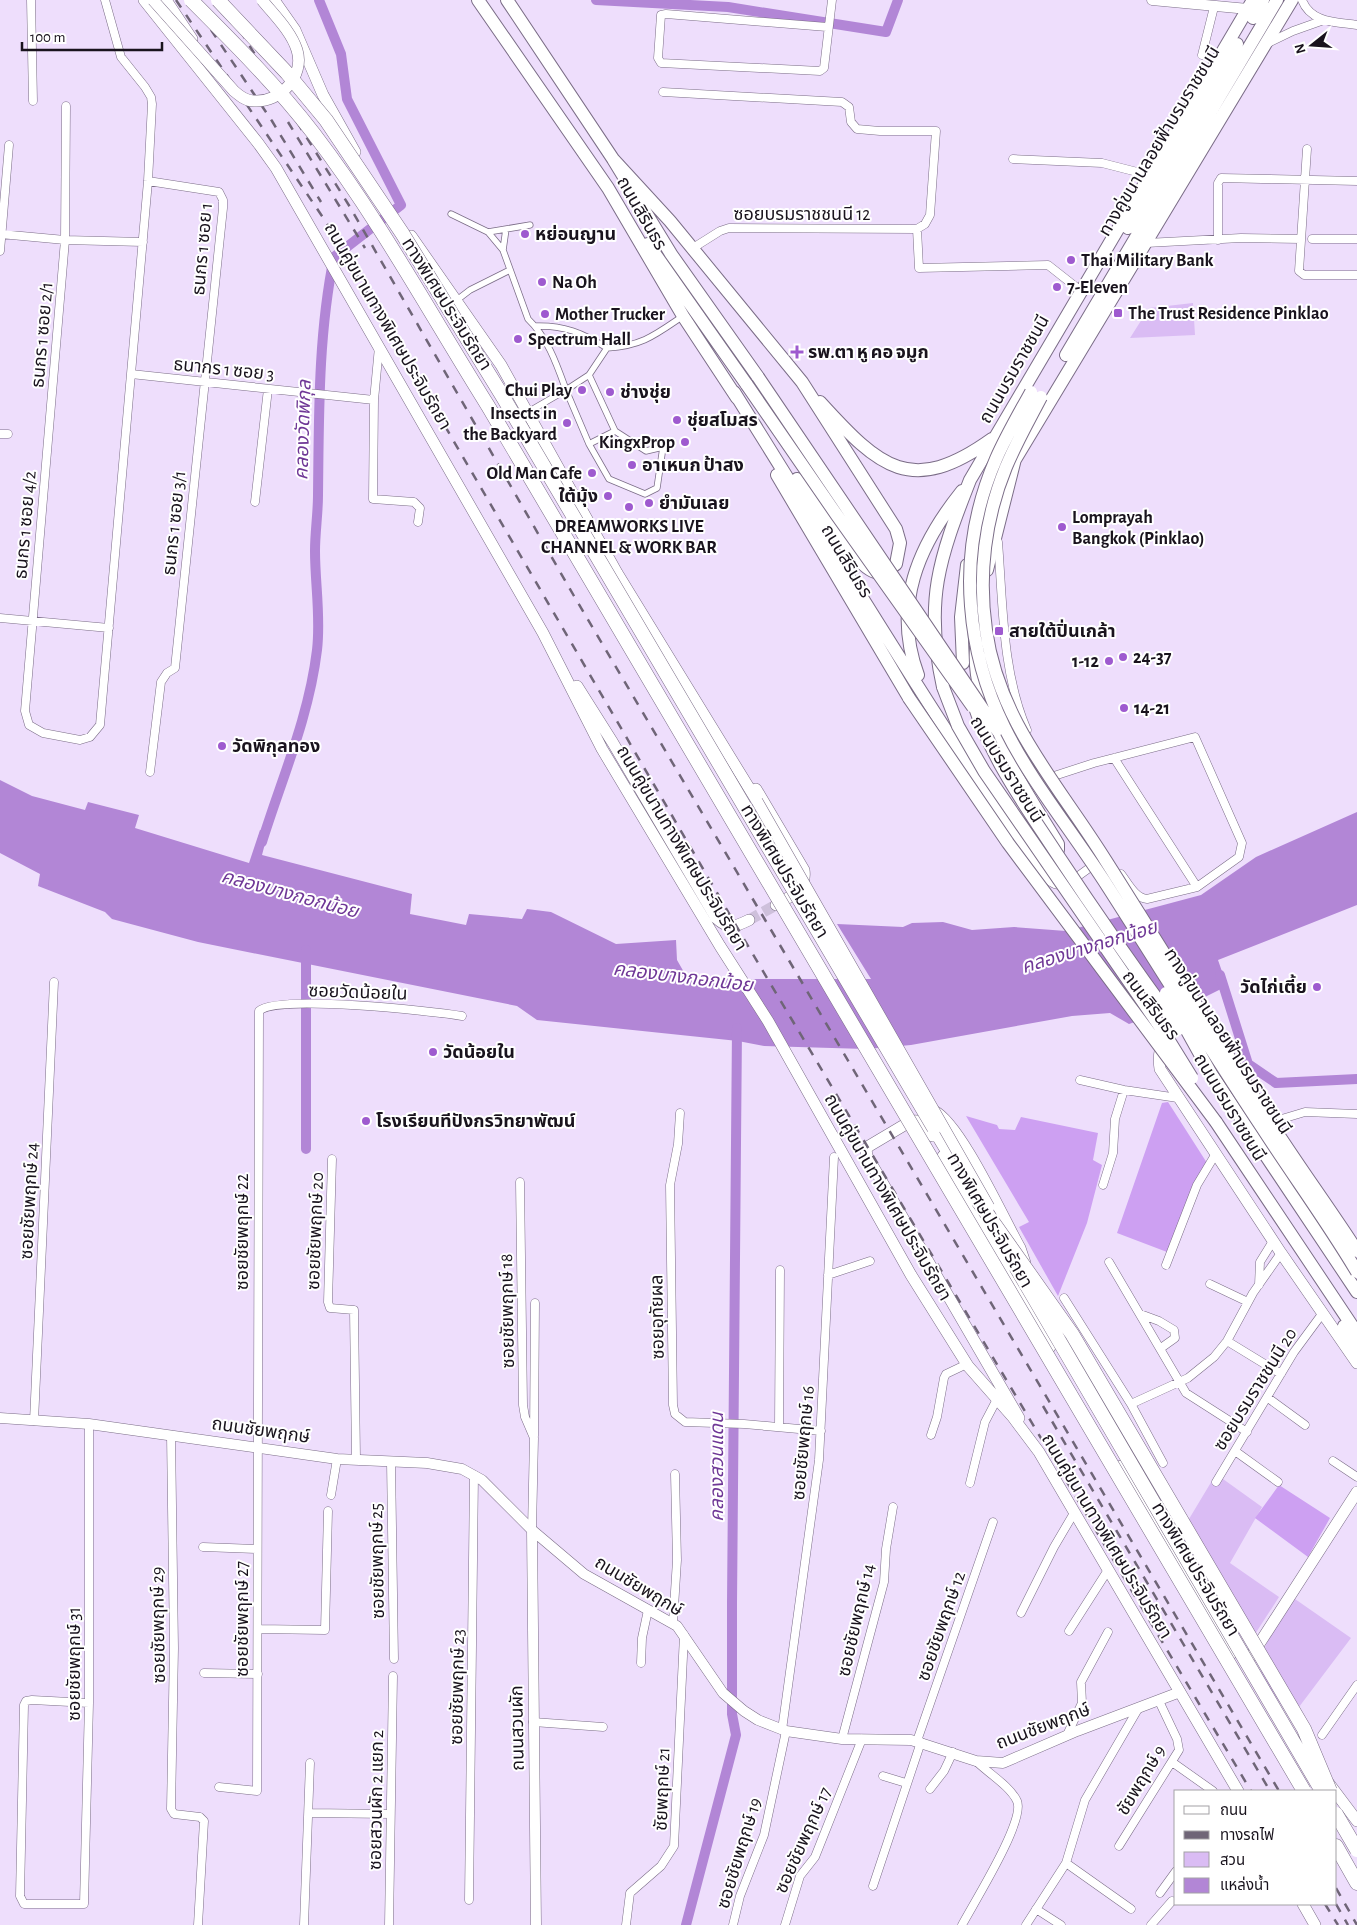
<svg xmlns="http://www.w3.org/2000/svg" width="1357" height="1925" viewBox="0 0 1357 1925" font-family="'Alegreya Sans','Noto Sans Thai',sans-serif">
<rect width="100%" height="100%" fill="#eedefc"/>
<!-- green -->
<path fill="#dabcf4" d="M1193 303 1195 335 1130 338 1149 308Z
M1216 1474 1262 1507 1230 1563 1279 1597 1248 1645 1180 1534Z
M1295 1599 1351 1638 1299 1707 1288 1714C1280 1702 1267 1688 1262 1675 1254 1651 1283 1618 1295 1599Z"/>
<!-- forest -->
<path fill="#cda0f2" d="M1168 1102 1207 1163 1167 1252 1117 1233 1162 1103Z
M966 1116 997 1125 999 1129 1015 1130 1021 1117 1098 1133 1093 1160 1102 1165 1087 1223 1058 1296 1019 1227 1029 1222Z
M1279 1485 1330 1518 1308 1557 1255 1518Z"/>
<!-- water -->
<path fill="#b286d6" d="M0 780 32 796 85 810 88 802 139 815 135 828 249 863 260 830 268 832 262 855 412 894 410 914 466 925 469 914 522 919 527 909 551 912 616 944 676 940 677 960 685 974 732 979H871L837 924 903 927 912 923 943 922 972 930 1014 927 1066 931 1201 895 1256 857 1357 812V905L1218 960 1227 986 1201 999 1129 1024 1110 1013 1072 1016 911 1045 866 1049 764 1046 738 1041 537 1020 517 1006 198 942 112 919 105 912 38 886 40 874 0 853Z"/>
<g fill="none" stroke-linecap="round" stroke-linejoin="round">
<!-- canal -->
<path stroke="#b286d6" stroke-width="10" d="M596 0 728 7 886 32 898 0
M262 842C282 778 309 717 317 650 321 617 315 584 315 551 315 532 318 514 318 495 319 416 318 335 334 257L401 205 347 99 341 54 319 0
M1220 975 1248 1064 1276 1083 1357 1079
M306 1149V950
M686 1925 736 1735 732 1714V1603L737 1028"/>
<!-- secondary-tunnel -->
<path stroke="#cec0db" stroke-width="11" stroke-dasharray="11 5.5" stroke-linecap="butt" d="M749 920 776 905"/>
<defs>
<path id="pedestrian" d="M451 214 488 232 503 250 528 319C548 338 557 365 566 390L589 375 607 348C642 346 655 335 683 316
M488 232 506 229
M503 250 506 229 530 225
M457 300 470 290 510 270
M535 326C564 325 583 333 607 348
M528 412 566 390 589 444 609 479 645 494 657 488 663 447 646 451 615 431 589 375
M589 444 615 431"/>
<path id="minor" d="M31 0 33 101
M1302 0C1311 23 1336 22 1357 25
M827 27 666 14 661 15 658 58 661 63 820 71 824 68 832 0
M1268 43 1293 31 1324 20
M1202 55 1214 7
M663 92 842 102 849 107 851 122 857 129 880 131H936L930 215 925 224 917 229 919 268 1048 265 1081 291
M66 106 65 240 25 711 29 725 43 733 80 740 90 737 100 725 148 181 152 104 151 97 145 87 121 57 105 0
M1307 149 1299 271 1304 275H1357
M1013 159 1102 163 1149 175
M148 181 219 192 223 200V208L175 668 167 673 161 682 150 772
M0 234 65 240 143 242
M1312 239H1357
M1218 240V183L1221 178 1357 181
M1146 243 1241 238 1301 239
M693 248 720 231 729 228 917 229
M0 251 9 145
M379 347 374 400 373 499 414 502 420 508 418 522
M131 374 374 400
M0 434H8
M255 502 268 389
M998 542C1003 604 1002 673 1027 730
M0 618 109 628
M1114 758 1197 887
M1054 776 1094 763 1195 737 1242 843 1239 857 1197 887 1147 899C1135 898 1128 883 1121 874
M1031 859C1057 894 1058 891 1092 866L1097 845
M1080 1080 1124 1090 1178 1098
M680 1113 678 1144 670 1185 673 1405 675 1414 685 1422 744 1424 821 1431
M1275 1121 1305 1112 1357 1114
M332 1159 328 1302 330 1308 354 1310 356 1459
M520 1182 523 1405 525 1417 534 1438 532 1530
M1103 1185 1113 1153 1115 1119 1124 1090
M1109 1262 1186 1393 1247 1432
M1166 1265 1197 1185 1215 1155
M828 1275 870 1261
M1210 1284 1248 1302
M1259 1285 1260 1262 1273 1241
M1064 1298 1131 1404 1188 1378 1214 1357 1227 1341 1253 1293 1281 1253
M1140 1314 1159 1321 1174 1330 1175 1338 1161 1348
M1227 1341 1281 1374
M1268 1398 1305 1425
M1131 1404 1163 1463
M34 1421 54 982
M89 1424V1703L84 1904H24L20 1896 24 1705 26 1701 32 1700 89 1703
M779 1427 780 1270
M171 1435 174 1648 171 1809 174 1814 200 1817 204 1821 198 1925
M931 1435 937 1417 944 1378 946 1374 967 1364
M534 1436 535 1303
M1235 1451 1278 1482
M1333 1461 1357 1477
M391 1462 394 1659
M1216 1482 1294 1352 1322 1314
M970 1483 985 1422 996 1401
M331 1495 337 1459
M203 1547 256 1549
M1021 1613 1054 1547 1074 1513
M673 1623 677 1560 675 1474
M258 1629 325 1630 328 1511
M1069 1631 1108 1570
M641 1663 642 1638 648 1610
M204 1673 258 1674
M533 1722 603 1727
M782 1730 819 1460 834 1157
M1067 1735 1082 1703 1081 1682 1108 1632
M1322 1735 1357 1685
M842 1739 884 1582 886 1549 893 1507
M917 1741 993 1522
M1172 1762 1213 1791
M883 1776 906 1783
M219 1787 257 1791 259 1011C277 994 432 1011 462 1016
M930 1789 944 1771 953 1752
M309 1813 390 1814
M1119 1846 1179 1750 1177 1739 1159 1701
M1066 1863 1131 1909
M873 1886 921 1742
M1160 1893 1176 1871
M469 1900 474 1475
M1036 1909 1061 1925
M304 1925 310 1763
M389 1925 393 1676
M626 1925 630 1893 661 1866 674 1846 684 1635
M733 1925 740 1896 764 1835 786 1731
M785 1925 800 1876 815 1857 862 1739
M962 1925C973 1904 1026 1820 1017 1801 1010 1786 988 1773 976 1761
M1026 1925 1066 1863 1085 1800 1138 1709
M1151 1925 1172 1901"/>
<path id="tertiary" d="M1152 0 1248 9
M0 1418 89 1424 337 1459 427 1463 462 1469 482 1480 532 1530 584 1574 677 1626 723 1693 744 1711 758 1720 786 1731 842 1739 911 1740 976 1761 1003 1763 1077 1731 1180 1692
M532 1530 536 1925"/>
<path id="secondary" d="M144 0 258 143 276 168 543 633 602 749 720 946 768 1021 911 1275 968 1366 1012 1416 1039 1452 1238 1791
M166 0 192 39
M274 0 295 30 323 95 355 152
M411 236 501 365 617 573 757 801
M577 686 613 743 716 918C729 930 735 927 749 920
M756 789 804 870C807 890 791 896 776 905
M1183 1021C1164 1030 1157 1048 1160 1069L1281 1253 1357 1363
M934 1111C960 1123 1004 1220 1020 1248L1025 1263
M932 1136C927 1128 922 1119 911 1121L869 1146 866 1150 867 1156 1019 1418
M943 1156 1050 1347
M1121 1466 1232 1653
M1252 1655 1357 1492
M1327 1781 1357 1821
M1303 1904 1315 1925"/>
<path id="primary" d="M478 0 608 188 683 316 737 398
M507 0 613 159 671 254 758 377
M1253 18 1263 0
M613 159 670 221 802 382 896 529 900 543 896 564C890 569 883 574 875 572 855 567 811 498 797 479
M1128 228 1237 44
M648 244 747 385
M1066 355 1277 0
M734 392C831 547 926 704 1029 856L1031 859H1050L1058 850V844C1025 789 971 714 976 648
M820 402C880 468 911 497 992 439
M1013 463 1292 0
M777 475 909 698
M987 570 1015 459
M963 663 961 617 967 565
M918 675C892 606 918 546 962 491
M943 687C924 601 939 559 970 480L1253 0
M1210 1072 1357 1292
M1216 1122 1357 1333
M1344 1326 1357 1350"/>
<path id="motorway" d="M934 1128 978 1201
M1336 1846 1357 1883"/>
</defs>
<!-- pedestrian casing -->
<use href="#pedestrian" stroke="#7b6d87" stroke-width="7"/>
<!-- minor casing -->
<use href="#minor" stroke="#7b6d87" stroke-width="9"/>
<!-- tertiary casing -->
<use href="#tertiary" stroke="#7b6d87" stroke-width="11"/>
<!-- secondary casing -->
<use href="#secondary" stroke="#7b6d87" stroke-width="12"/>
<!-- primary casing -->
<use href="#primary" stroke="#7b6d87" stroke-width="14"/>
<!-- motorway casing -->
<use href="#motorway" stroke="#7b6d87" stroke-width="15"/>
<!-- pedestrian -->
<use href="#pedestrian" stroke="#fff" stroke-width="5.5"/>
<!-- minor -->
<use href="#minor" stroke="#fff" stroke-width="8"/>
<!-- tertiary -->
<use href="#tertiary" stroke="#fff" stroke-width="10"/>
<!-- secondary -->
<use href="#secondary" stroke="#fff" stroke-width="11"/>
<!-- primary -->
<use href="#primary" stroke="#fff" stroke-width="12"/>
<!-- motorway -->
<use href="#motorway" stroke="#fff" stroke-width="14"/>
<!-- rail -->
<path stroke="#6f6577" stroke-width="2.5" stroke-dasharray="9 9" stroke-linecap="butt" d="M176 0 326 222 748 946 1251 1791
M191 0 272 121 321 202
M221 0 350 207 574 596 1279 1791
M288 122 365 248
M1043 1406 1270 1791
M1336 1888 1357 1925
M1325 1904 1338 1925
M1336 1904 1348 1925"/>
<defs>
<path id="secondary-bridge" d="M153 0 234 91C240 96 246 101 254 101 280 103 305 76 297 50 291 31 274 15 262 0
M757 801 989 1207"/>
<path id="primary-bridge" d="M758 377 997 730
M747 385 836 514 973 707
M1031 392C1019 414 1006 436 996 459 976 505 967 556 971 606 980 727 1047 792 1108 887 1160 968 1210 1049 1263 1129 1294 1177 1328 1223 1357 1272
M1041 397C1029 420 1016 443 1006 467 985 518 978 575 986 630 999 723 1059 785 1106 861 1160 946 1213 1033 1267 1117 1296 1163 1328 1206 1357 1251
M943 687 958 726 984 771 1163 1031 1192 1078
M909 698 1008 843 1216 1122
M973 702C993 762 1023 802 1057 854 1096 913 1137 972 1179 1029
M1166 993 1210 1072"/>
<path id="motorway-bridge" d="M191 0C234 43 277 86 314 134 379 219 431 315 488 406L1304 1791
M218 0 287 73 326 120 402 233 503 397 934 1128
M978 1201 1072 1334 1304 1729 1330 1791
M1016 1267 1322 1791
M1336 1814 1357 1850"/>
</defs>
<!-- secondary-bridge casing -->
<use href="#secondary-bridge" stroke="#7b6d87" stroke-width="12" stroke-linecap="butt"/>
<!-- primary-bridge casing -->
<use href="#primary-bridge" stroke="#7b6d87" stroke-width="14" stroke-linecap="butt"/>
<!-- motorway-bridge casing -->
<use href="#motorway-bridge" stroke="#7b6d87" stroke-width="15" stroke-linecap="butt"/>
<!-- secondary-bridge -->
<use href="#secondary-bridge" stroke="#fff" stroke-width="11"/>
<!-- primary-bridge -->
<use href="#primary-bridge" stroke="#fff" stroke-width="12"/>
<!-- motorway-bridge -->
<use href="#motorway-bridge" stroke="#fff" stroke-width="14"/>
</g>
<!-- markers -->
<g fill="#9e5acf" stroke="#fff" stroke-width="2">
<circle cx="525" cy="234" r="5"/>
<circle cx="1071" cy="260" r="5"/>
<circle cx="542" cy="282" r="5"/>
<circle cx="1057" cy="287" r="5"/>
<rect x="1113" y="308" width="10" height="10" rx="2.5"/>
<circle cx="545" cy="314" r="5"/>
<circle cx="518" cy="339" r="5"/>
<path d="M794.5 344.5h5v5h5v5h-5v5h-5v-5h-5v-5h5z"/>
<circle cx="582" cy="390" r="5"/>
<circle cx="610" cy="392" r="5"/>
<circle cx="677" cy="420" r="5"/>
<circle cx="567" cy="423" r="5"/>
<circle cx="685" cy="442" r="5"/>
<circle cx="632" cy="465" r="5"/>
<circle cx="592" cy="473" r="5"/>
<circle cx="608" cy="496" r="5"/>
<circle cx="649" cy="503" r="5"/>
<circle cx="629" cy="507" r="5"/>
<circle cx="1062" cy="527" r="5"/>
<rect x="994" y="626" width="10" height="10" rx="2.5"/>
<circle cx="1123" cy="657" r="5"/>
<circle cx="1109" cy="661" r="5"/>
<circle cx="1124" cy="708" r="5"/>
<circle cx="222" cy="746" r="5"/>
<circle cx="1317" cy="987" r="5"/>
<circle cx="433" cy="1052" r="5"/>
<circle cx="366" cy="1121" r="5"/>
</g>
<g text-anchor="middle" stroke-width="4" stroke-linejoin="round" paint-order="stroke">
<!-- street labels -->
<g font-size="18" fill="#19131d" stroke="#fff">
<text transform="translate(1159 141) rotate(-59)" y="6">ทางคู่ขนานลอยฟ้าบรมราชชนนี</text>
<text transform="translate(642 213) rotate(60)" y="6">ถนนสิรินธร</text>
<text x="802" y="220">ซอยบรมราชชนนี 12</text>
<text transform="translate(202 249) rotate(-85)" y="6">ธนกร 1 ซอย 1</text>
<text transform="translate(447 304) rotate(58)" y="6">ทางพิเศษประจิมรัถยา</text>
<text transform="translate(388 326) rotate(60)" y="6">ถนนคู่ขนานทางพิเศษประจิมรัถยา</text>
<text transform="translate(42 335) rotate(-85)" y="6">ธนกร 1 ซอย 2/1</text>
<text transform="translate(224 369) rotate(6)" y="6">ธนากร 1 ซอย 3</text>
<text transform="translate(1014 369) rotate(-60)" y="6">ถนนบรมราชชนนี</text>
<text transform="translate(174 523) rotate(-84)" y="6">ธนกร 1 ซอย 3/1</text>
<text transform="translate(25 525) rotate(-85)" y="6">ธนกร 1 ซอย 4/2</text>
<text transform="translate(847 561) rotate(59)" y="6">ถนนสิรินธร</text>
<text transform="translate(1007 769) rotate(58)" y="6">ถนนบรมราชชนนี</text>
<text transform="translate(682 848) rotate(59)" y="6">ถนนคู่ขนานทางพิเศษประจิมรัถยา</text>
<text transform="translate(785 871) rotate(59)" y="6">ทางพิเศษประจิมรัถยา</text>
<text transform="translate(358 992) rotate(2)" y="6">ซอยวัดน้อยใน</text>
<text transform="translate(1151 1005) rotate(53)" y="6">ถนนสิรินธร</text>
<text transform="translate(1228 1041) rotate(57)" y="6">ทางคู่ขนานลอยฟ้าบรมราชชนนี</text>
<text transform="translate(1230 1107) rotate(59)" y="6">ถนนบรมราชชนนี</text>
<text transform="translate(888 1197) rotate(60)" y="6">ถนนคู่ขนานทางพิเศษประจิมรัถยา</text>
<text transform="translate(29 1201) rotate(-87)" y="6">ซอยชัยพฤกษ์ 24</text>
<text transform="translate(990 1220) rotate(60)" y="6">ทางพิเศษประจิมรัถยา</text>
<text transform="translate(315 1231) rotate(-88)" y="6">ซอยชัยพฤกษ์ 20</text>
<text transform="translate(242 1232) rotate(-90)" y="6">ซอยชัยพฤกษ์ 22</text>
<text transform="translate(507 1311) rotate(-91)" y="6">ซอยชัยพฤกษ์ 18</text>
<text transform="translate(657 1317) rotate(-91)" y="6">ซอยอุทัยผล</text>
<text transform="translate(1255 1389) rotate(-58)" y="6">ซอยบรมราชชนนี 20</text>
<text transform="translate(261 1430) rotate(8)" y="6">ถนนชัยพฤกษ์</text>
<text transform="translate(803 1443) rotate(-85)" y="6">ซอยชัยพฤกษ์ 16</text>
<text transform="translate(1107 1536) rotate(59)" y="6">ถนนคู่ขนานทางพิเศษประจิมรัถยา</text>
<text transform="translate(377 1561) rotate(-91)" y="6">ซอยชัยพฤกษ์ 25</text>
<text transform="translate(1196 1569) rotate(59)" y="6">ทางพิเศษประจิมรัถยา</text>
<text transform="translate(639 1586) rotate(31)" y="6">ถนนชัยพฤกษ์</text>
<text transform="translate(242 1619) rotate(-90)" y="6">ซอยชัยพฤกษ์ 27</text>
<text transform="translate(856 1620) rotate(-77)" y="6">ซอยชัยพฤกษ์ 14</text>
<text transform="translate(158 1625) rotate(-91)" y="6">ซอยชัยพฤกษ์ 29</text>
<text transform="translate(941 1626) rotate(-71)" y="6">ซอยชัยพฤกษ์ 12</text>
<text transform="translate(74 1664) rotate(-90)" y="6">ซอยชัยพฤกษ์ 31</text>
<text transform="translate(457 1687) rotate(-89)" y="6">ซอยชัยพฤกษ์ 23</text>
<text transform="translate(1043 1726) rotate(-21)" y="6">ถนนชัยพฤกษ์</text>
<text transform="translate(517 1728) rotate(-91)" y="6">ถนนสวนผัก</text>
<text transform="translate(1141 1780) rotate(-59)" y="6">ชัยพฤกษ์ 9</text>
<text transform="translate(662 1789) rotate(-88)" y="6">ชัยพฤกษ์ 21</text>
<text transform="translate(376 1800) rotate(-89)" y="6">ซอยสวนผัก 2 แยก 2</text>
<text transform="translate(803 1840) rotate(-66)" y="6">ซอยชัยพฤกษ์ 17</text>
<text transform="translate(739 1853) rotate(-73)" y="6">ซอยชัยพฤกษ์ 19</text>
</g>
<!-- poi labels -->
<g font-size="18" font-weight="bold" fill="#19131d" stroke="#fff" text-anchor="start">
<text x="535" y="240">หย่อนญาน</text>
<text x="1081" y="266">Thai Military Bank</text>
<text x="552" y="288">Na Oh</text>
<text x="1067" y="293">7-Eleven</text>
<text x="1128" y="319">The Trust Residence Pinklao</text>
<text x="555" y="320">Mother Trucker</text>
<text x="528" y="345">Spectrum Hall</text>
<text x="808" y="358">รพ.ตา หู คอ จมูก</text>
<text x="572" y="396" text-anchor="end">Chui Play</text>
<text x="620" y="398">ช่างชุ่ย</text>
<text x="557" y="419" text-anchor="end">Insects in<tspan x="557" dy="21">the Backyard</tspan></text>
<text x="687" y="426">ชุ่ยสโมสร</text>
<text x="675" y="448" text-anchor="end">KingxProp</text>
<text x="642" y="471">อาเหนก ป้าสง</text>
<text x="582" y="479" text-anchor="end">Old Man Cafe</text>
<text x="598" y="502" text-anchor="end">ใต้มุ้ง</text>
<text x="659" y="509">ยำมันเลย</text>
<text x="1072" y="523">Lomprayah<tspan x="1072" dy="21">Bangkok (Pinklao)</tspan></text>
<text x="629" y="532" text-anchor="middle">DREAMWORKS LIVE<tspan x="629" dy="21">CHANNEL &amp; WORK BAR</tspan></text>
<text x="1009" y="637">สายใต้ปิ่นเกล้า</text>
<text x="1133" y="663">24-37</text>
<text x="1099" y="667" text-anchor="end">1-12</text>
<text x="1134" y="714">14-21</text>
<text x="232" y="752">วัดพิกุลทอง</text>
<text x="1307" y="993" text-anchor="end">วัดไก่เตี้ย</text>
<text x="443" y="1058">วัดน้อยใน</text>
<text x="376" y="1127">โรงเรียนทีปังกรวิทยาพัฒน์</text>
</g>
<!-- water labels -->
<g font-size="19" font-style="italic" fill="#6f3796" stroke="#fff">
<text transform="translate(302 430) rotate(-88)" y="7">คลองวัดพิกุล</text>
<text transform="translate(290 893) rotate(15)" y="7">คลองบางกอกน้อย</text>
<text transform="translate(1089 946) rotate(-17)" y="7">คลองบางกอกน้อย</text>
<text transform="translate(683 976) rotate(7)" y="7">คลองบางกอกน้อย</text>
<text transform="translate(716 1467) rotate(-90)" y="7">คลองสวนแดน</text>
</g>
</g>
<!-- legend -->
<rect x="1174" y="1790" width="162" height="115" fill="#ffffff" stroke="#a3a1a5"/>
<rect x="1184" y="1806" width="25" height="8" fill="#ffffff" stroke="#a3a1a5"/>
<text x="1220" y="1815" font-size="15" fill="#19131d">ถนน</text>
<rect x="1184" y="1831" width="25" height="8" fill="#6f6577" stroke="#a3a1a5"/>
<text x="1220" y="1840" font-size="15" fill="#19131d">ทางรถไฟ</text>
<rect x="1184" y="1852" width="25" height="15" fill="#dabcf4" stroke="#a3a1a5"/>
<text x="1220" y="1865" font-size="15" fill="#19131d">สวน</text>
<rect x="1184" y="1878" width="25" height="15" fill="#b286d6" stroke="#a3a1a5"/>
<text x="1220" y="1890" font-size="15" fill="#19131d">แหล่งน้ำ</text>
<!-- north arrow -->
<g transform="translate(1312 45) rotate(253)" stroke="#ffffff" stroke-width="4" paint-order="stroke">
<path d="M0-4L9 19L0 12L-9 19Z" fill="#19131d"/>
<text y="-8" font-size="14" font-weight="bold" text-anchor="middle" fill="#19131d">N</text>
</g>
<!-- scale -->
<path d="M22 42v8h140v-8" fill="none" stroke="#19131d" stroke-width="2.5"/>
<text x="30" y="42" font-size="15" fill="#19131d" stroke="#ffffff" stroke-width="4" paint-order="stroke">100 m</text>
</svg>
